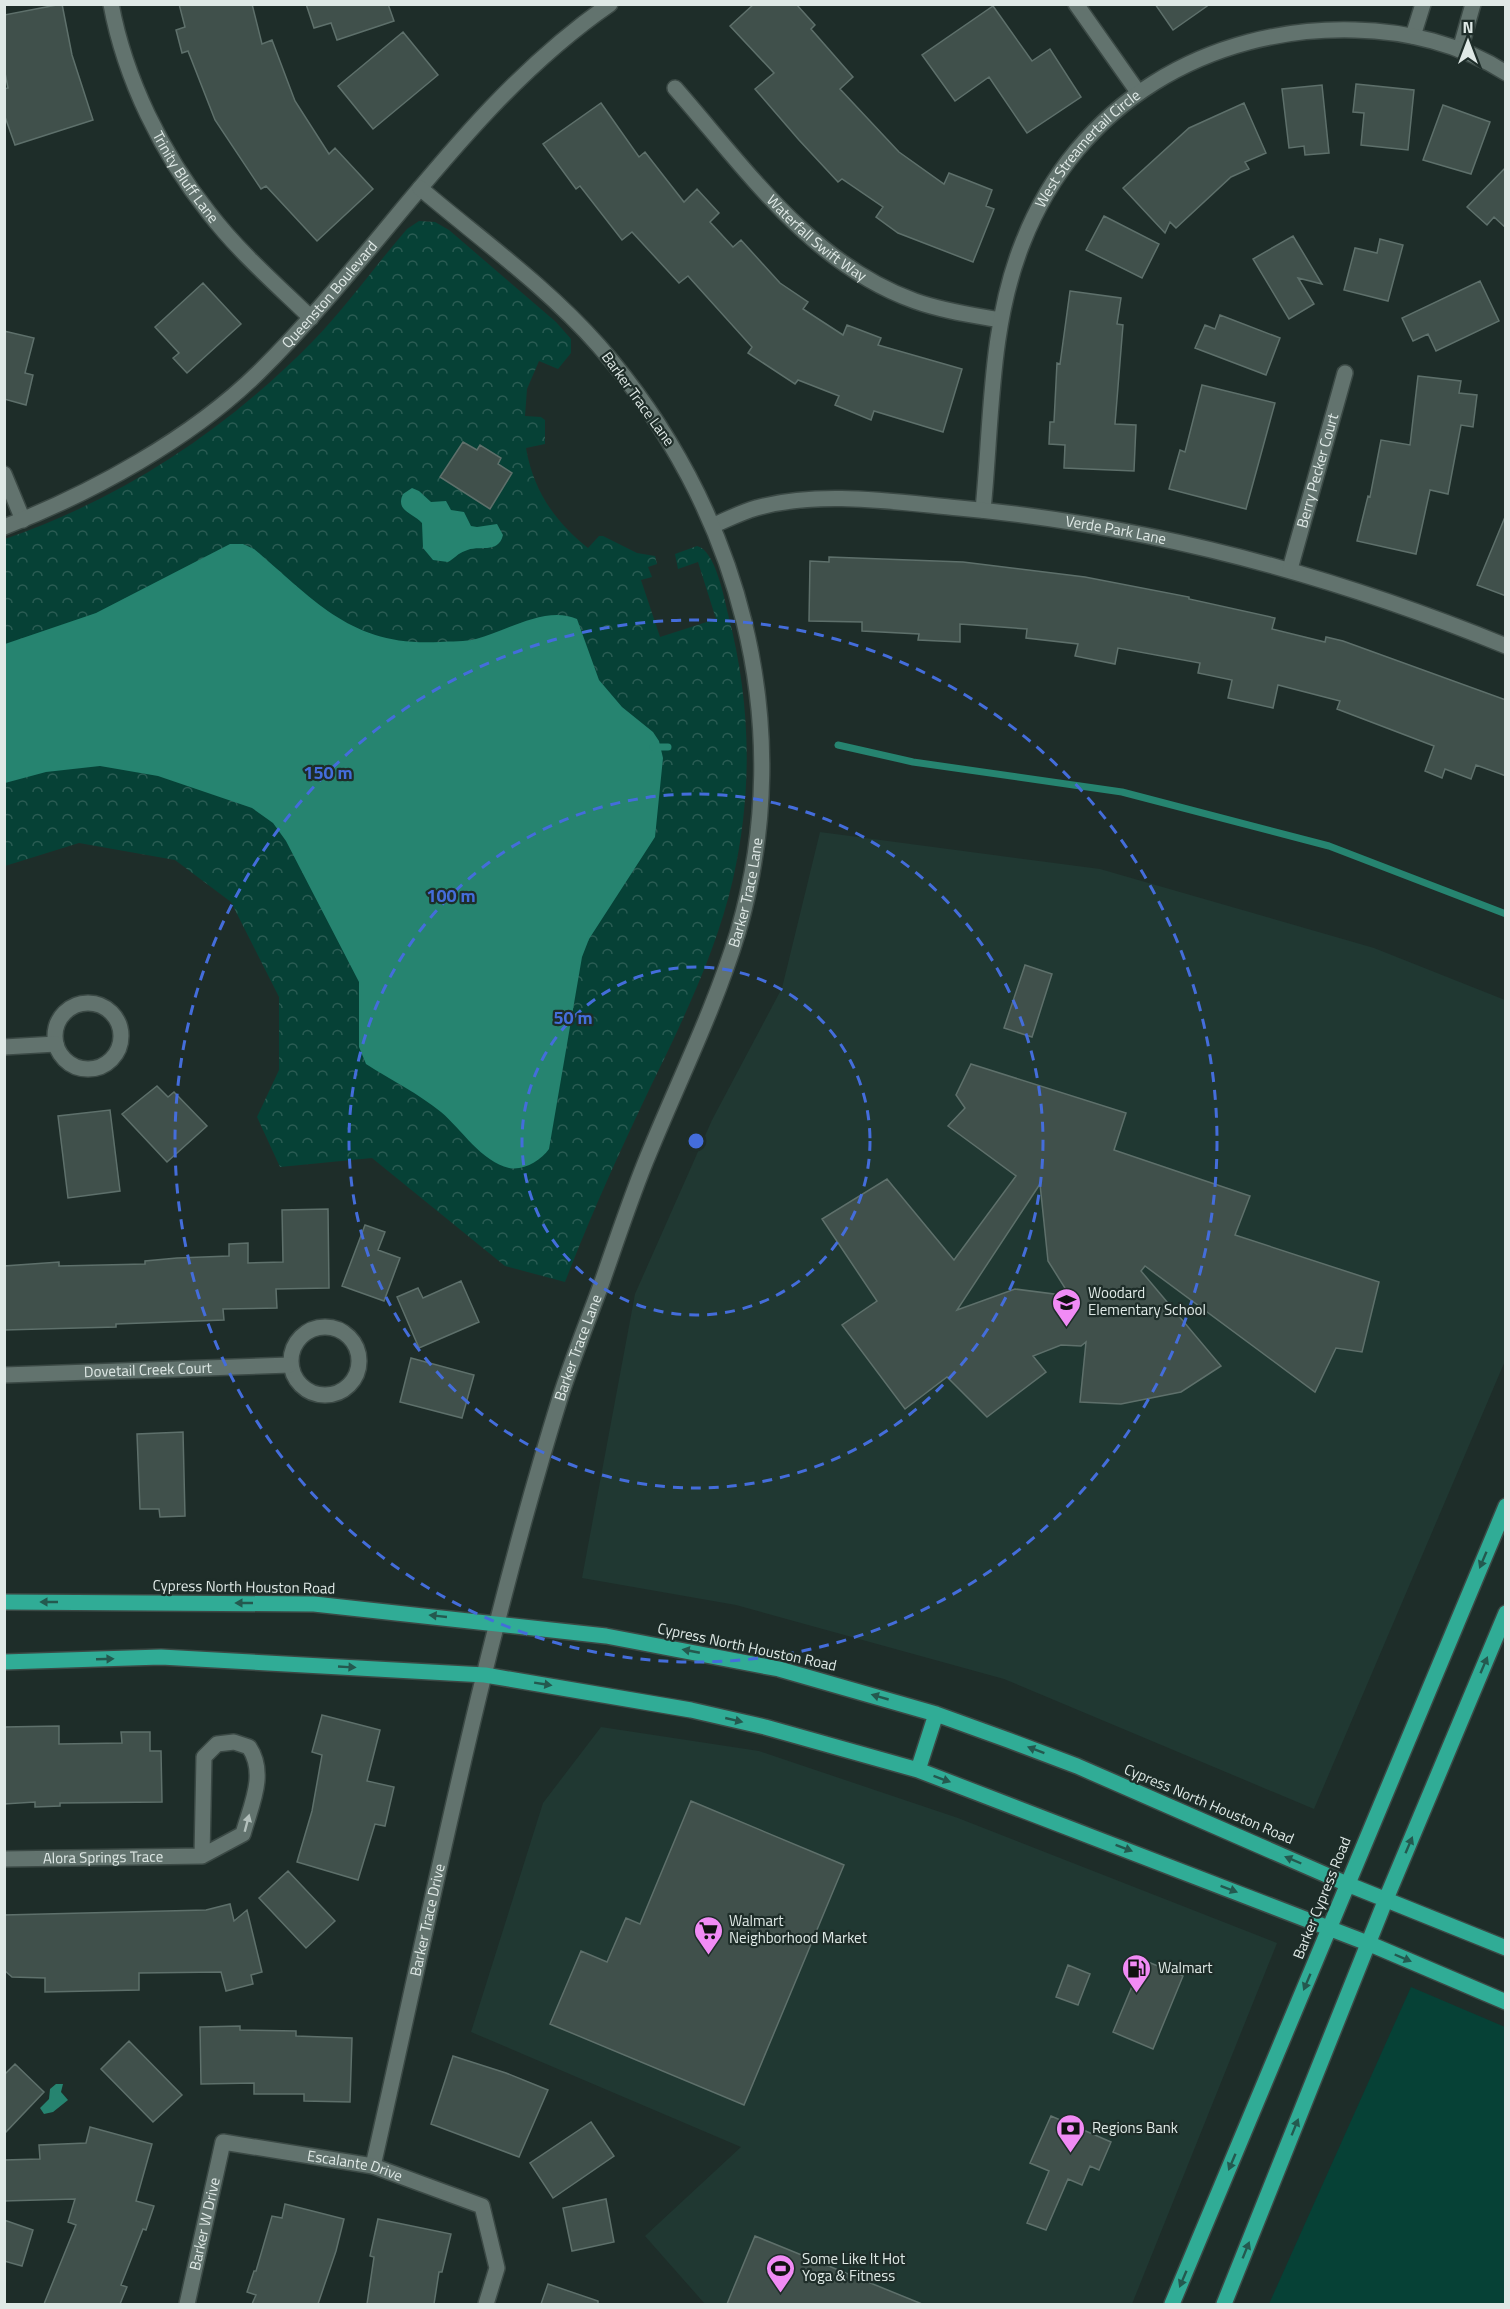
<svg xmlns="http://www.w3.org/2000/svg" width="1510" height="2309" viewBox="0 0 1510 2309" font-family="'Titillium Web',sans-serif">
<defs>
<pattern id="park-crowns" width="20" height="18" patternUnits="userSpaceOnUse" patternTransform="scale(1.5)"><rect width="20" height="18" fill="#064136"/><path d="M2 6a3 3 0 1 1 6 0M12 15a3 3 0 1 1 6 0" fill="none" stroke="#2a5c53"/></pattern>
</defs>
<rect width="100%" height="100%" fill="#1e2d29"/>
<!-- built -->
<path fill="#203832" d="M820 832 1100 869 1374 948 1505 1000V1361L1314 1809 1004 1679 736 1605 582 1578 635 1294 712 1120 782 988Z
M601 1727 759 1751 958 1818 1277 1943 1132 2304H705L645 2236 741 2147 471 2032 543 1803Z"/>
<!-- grass -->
<path fill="#064136" d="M1411 1987 1505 2027V2304H1269Z"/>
<!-- park -->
<path fill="url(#park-crowns)" d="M419 221 435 222 449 230 556 322 571 339V353L558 369 539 361 527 389 525 416 541 417 545 420V444L526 448C533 490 555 522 588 548L599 536H603L637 553 655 556 657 564 648 567 652 577 641 580 660 637 716 619 698 562 678 569 675 554 697 546C715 550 724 597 728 614 751 702 753 790 733 879 716 953 682 1022 649 1090 619 1153 590 1217 565 1282L505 1266 372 1158 280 1167 257 1117 279 1070V997L231 902 175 860 79 843 5 866V539C123 498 225 431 313 341 347 306 375 266 407 229Z"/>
<!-- water -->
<path fill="#268470" d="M412 488 419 491 431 502 446 501 451 510 464 512 471 526 477 527 497 524 503 535C498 555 479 544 465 551 458 553 454 559 448 562L433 560 423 548 422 523C413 513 395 511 403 494Z
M230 544H243L254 549C316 601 351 647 440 642 451 641 465 642 476 639 507 631 546 605 577 619L599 680 622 707 653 732 659 741 663 758 655 837 589 939 582 957 549 1149C541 1160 524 1171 509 1168 482 1162 461 1129 441 1112 419 1094 391 1080 366 1064L359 1047V982L286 841 273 823 252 808 158 776 100 766 46 772 5 783V644L96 613Z
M56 2084H63L61 2092 68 2100 53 2112 44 2114 40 2108 49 2099 50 2089Z"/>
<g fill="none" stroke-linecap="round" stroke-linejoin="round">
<!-- stream -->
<path stroke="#268470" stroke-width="7" d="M838 745 913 762 1122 792 1329 846 1506 914
M653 747H668"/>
</g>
<!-- building -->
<path fill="#40504b" stroke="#5e706b" stroke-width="1.5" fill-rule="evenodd" d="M62 4 72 55 93 120 15 145 4 114V89L8 88 4 68V15Z
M179 4H252L262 44 272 40 295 101 329 154 335 148 373 189 317 241 266 186 261 189 215 120 188 51 182 53 176 30 185 27Z
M306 4H388L394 21 337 40 331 23 314 28Z
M754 4H796L815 25 811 29 853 77 840 89 899 152 944 184 949 173 992 190 986 206 994 209 973 262 898 233 876 217 883 207 842 179 838 182 799 140 755 89 774 73 730 26Z
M1155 4H1210L1173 30Z
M993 6 1032 61 1050 49 1081 97 1027 133 989 77 955 101 922 55Z
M403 32 438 75 373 129 338 86Z
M1356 84 1414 90 1408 150 1361 145 1364 113 1353 112Z
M1322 85 1329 153 1305 155 1304 146 1289 148 1282 89Z
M601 103 639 157 645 152 684 202 697 189 719 213 710 222 733 247 741 240 780 283 808 302 803 309 843 335 847 325 881 338 878 345 962 369 943 432 874 411 871 420 835 405 839 396 798 380 795 384 748 353 752 347 688 276 679 283 632 232 622 240 580 186 576 189 543 144Z
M1244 103 1266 153 1245 162 1249 169 1231 177 1176 228 1170 222 1165 233 1123 188 1189 128Z
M1443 105 1490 122 1471 174 1423 160Z
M1506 167V228L1494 217 1487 225 1467 207Z
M1104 216 1159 244 1142 278 1086 250Z
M1293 236 1322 284 1298 278 1314 304 1289 319 1253 259Z
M1380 239 1403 245 1388 301 1344 290 1355 248 1377 253Z
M1480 281 1499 321 1436 351 1428 334 1413 341 1402 318Z
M203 283 241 324 187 373 173 358 179 353 155 327Z
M1070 291 1121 298 1117 324 1123 325 1115 424 1136 425 1134 471 1064 468 1065 445 1049 444 1050 422H1054L1057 363 1060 364Z
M1220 315 1280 338 1266 375 1195 348 1205 325 1215 329Z
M4 331 34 338 25 373 33 375 26 405 4 399Z
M1418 376 1461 381 1459 393 1477 395 1473 427 1461 425 1448 494 1430 490 1416 554 1357 541 1368 496 1370 497 1381 440 1410 445Z
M1202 385 1275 403 1246 509 1169 489 1180 450 1185 452Z
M463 442 477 450 480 445 501 458 498 464 512 473 490 509 440 477Z
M1505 517H1506V596L1477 585Z
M829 557 963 562 1085 577 1189 597V599L1275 618 1272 629 1325 642 1326 637 1343 641 1506 700V776L1476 765 1471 779 1445 769 1442 778 1425 771 1434 746 1337 709 1340 701 1278 685 1273 708 1228 698 1232 680 1198 673 1200 663 1118 648 1115 664 1075 656 1078 644 1026 638 1027 629 960 624V642L918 640 919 634 862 631V622L809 621 810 561 829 562Z
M1025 965 1052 974 1032 1037 1004 1028Z
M971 1064 1126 1113 1114 1150 1250 1196 1235 1235 1379 1282 1362 1352 1336 1348 1315 1392 1145 1266 1141 1271 1221 1366 1181 1392 1121 1404 1080 1402 1086 1342 1081 1346 1061 1345 1033 1356 1046 1372 987 1417 947 1377 905 1409 842 1325 877 1301 822 1219 887 1179 954 1260 1016 1176 948 1126 965 1108 956 1095ZM1040 1184 1048 1261 1070 1296 1015 1289 957 1310Z
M157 1086 168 1097 174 1092 207 1126 167 1162 122 1114Z
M110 1110 120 1191 68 1198 58 1116Z
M328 1209 329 1288 276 1289 277 1308 223 1309 224 1320 116 1324V1327L4 1330V1266L59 1262V1266L145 1264V1261L177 1258 229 1256V1244L248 1243V1263L283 1262 282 1210Z
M365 1225 385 1232 378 1250 400 1258 384 1301 342 1286Z
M461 1281 479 1322 419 1348 397 1297 418 1288 423 1298Z
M411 1358 474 1375 462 1418 400 1402Z
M183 1432 185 1516 160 1517 159 1509H140L137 1434Z
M322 1715 380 1730 367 1781 394 1787 385 1826 375 1824 358 1880 297 1862 312 1811 322 1755 312 1752Z
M59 1726V1744L122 1743 121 1732H150V1751H161L162 1802 60 1803V1806L35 1807V1802L4 1804V1727Z
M691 1801 844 1865 744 2105 550 2024 581 1951 607 1962 626 1918 640 1924Z
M288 1871 335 1921 306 1948 259 1898Z
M230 1904 234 1921 247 1910 262 1972 251 1975 253 1984 226 1991 221 1972 139 1973V1990L45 1992V1978L12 1977 4 1970V1915L206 1910Z
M1143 1960 1183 1976 1153 2049 1113 2032Z
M1068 1965 1090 1974 1078 2005 1056 1997Z
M240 2026V2030L296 2031V2036L352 2038 350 2102 304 2101V2094H254V2083L201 2084 200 2027Z
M129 2041 182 2095 153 2122 101 2069Z
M453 2056 506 2073 548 2090 519 2157 431 2124Z
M15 2064 44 2092 4 2134V2075Z
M1051 2116 1111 2142 1099 2170 1090 2166 1082 2185 1068 2179 1046 2230 1027 2223 1049 2171 1030 2163Z
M591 2122 614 2156 553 2198 530 2163Z
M90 2127 152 2144 136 2201 154 2206 146 2230 143 2229 121 2285 127 2287 120 2304H44L76 2225 68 2222 75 2199 4 2201V2160L40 2159 39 2145 86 2143Z
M606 2199 614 2242 572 2251 563 2208Z
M285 2204 344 2219 336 2251 318 2304H252L256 2295 247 2292 254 2271H256L272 2216 282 2218Z
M378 2219 451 2234 442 2272H439L434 2304H367L374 2257 370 2256Z
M4 2220 33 2230 22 2266 4 2261Z
M755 2236 922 2304H727Z
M548 2284 598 2301V2304H541Z"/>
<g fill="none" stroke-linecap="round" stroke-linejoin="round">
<defs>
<g id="minor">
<path id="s1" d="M111 4C125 79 162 154 209 213 239 252 276 284 311 318"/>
<path d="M1076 4 1138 92"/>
<path d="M1413 36 1423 4"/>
<path d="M1460 50 1473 4"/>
<path id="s2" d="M675 88C746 169 811 264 915 301 943 311 972 315 1000 320"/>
<path d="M4 474 23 520"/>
<path id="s3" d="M983 510C992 421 989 326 1023 242 1077 104 1208 26 1355 30 1406 31 1461 44 1506 73"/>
<path id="s4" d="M714 525C728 519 742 512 756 508 820 490 894 502 959 508 1148 525 1330 574 1506 646"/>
<path id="s5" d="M4 527C92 493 192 438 259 372 380 253 468 102 610 4"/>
<path id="s6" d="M1290 569 1345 373"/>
<circle cx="88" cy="1036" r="33"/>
<path d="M4 1047 56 1044"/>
<circle cx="325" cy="1361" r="34"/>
<path id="s7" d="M4 1375 290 1365"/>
<path id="s8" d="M4 1859 202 1856 243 1834C251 1805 267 1774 249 1747L234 1742 217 1744 204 1757 202 1856"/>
<path id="s9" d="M373 2166C431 1910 482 1649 560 1398 572 1360 587 1323 601 1285 615 1245 629 1203 645 1163 676 1086 714 1011 738 932 799 724 739 506 599 346 546 286 480 239 420 188"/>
<path id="s10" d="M187 2304 223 2142 373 2166 482 2206 497 2268 486 2304"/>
</g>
<path id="major" d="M4 1602 314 1604 606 1636 779 1669 936 1714 1008 1740 1077 1766 1347 1884 1506 1948
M4 1662 161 1657 485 1675 691 1710 765 1727 918 1770 1370 1944 1506 2002
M918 1770 936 1714
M1172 2304 1506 1506
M1224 2304 1386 1899 1506 1613"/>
</defs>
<!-- minor casing -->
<use href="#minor" stroke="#3b4945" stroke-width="18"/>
<!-- major casing -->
<use href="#major" stroke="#3b4945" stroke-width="18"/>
<!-- minor -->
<use href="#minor" stroke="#62736e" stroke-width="15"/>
<!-- major -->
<use href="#major" stroke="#30ac96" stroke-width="15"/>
</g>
<!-- one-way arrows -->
<defs><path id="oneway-solid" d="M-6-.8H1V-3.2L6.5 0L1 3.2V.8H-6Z" transform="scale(1.5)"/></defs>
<g fill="#24594f">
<use href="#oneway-solid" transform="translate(1483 1560) rotate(113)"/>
<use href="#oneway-solid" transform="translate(49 1602) rotate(-180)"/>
<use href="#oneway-solid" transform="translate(244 1603) rotate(-180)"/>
<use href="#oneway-solid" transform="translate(438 1616) rotate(-174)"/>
<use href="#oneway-solid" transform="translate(691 1651) rotate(-169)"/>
<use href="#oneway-solid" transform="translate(105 1659) rotate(-2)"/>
<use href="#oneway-solid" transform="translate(1484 1665) rotate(-67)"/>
<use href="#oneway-solid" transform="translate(347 1667) rotate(3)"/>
<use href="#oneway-solid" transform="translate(543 1684) rotate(9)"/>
<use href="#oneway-solid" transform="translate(880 1697) rotate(-164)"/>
<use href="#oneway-solid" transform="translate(734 1720) rotate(13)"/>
<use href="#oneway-solid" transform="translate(1036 1750) rotate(-159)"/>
<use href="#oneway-solid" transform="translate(942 1779) rotate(20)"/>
<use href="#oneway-solid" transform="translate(1409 1845) rotate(-67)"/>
<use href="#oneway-solid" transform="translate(1124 1848) rotate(21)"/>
<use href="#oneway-solid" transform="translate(1293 1860) rotate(-157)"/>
<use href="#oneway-solid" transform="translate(1229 1889) rotate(21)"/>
<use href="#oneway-solid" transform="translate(1403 1958) rotate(23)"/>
<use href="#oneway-solid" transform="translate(1307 1982) rotate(113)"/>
<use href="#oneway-solid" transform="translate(1295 2127) rotate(-68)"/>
<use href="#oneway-solid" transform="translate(1232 2162) rotate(113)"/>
<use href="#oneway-solid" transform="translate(1246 2250) rotate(-68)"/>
<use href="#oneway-solid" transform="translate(1183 2279) rotate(113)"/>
</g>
<use fill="#b3c0bc" href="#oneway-solid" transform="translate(247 1823) rotate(-75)"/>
<!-- distance rings -->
<g fill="none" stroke="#446ddb" stroke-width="3" stroke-dasharray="10 8">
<circle cx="696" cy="1141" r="174"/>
<circle cx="696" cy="1141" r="347"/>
<circle cx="696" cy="1141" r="521"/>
</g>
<!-- icons -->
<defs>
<symbol id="school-pin" viewBox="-11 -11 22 30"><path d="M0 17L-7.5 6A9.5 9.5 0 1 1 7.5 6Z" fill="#f18bf5" stroke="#1e2d29"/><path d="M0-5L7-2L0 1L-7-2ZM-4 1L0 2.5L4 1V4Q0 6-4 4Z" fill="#111"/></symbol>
<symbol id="supermarket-pin" viewBox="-11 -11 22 30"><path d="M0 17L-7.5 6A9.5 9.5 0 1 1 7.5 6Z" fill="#f18bf5" stroke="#1e2d29"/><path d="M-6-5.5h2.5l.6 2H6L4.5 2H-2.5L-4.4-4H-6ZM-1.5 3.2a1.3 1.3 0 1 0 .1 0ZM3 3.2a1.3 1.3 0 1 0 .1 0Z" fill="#111"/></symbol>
<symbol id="fuel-pin" viewBox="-11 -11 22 30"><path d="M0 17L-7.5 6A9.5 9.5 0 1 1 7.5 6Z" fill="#f18bf5" stroke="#1e2d29"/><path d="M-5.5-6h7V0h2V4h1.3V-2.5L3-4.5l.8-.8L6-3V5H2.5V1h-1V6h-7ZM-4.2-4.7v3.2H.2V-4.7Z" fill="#111"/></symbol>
<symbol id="bank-pin" viewBox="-11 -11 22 30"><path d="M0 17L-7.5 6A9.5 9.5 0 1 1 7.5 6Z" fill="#f18bf5" stroke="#1e2d29"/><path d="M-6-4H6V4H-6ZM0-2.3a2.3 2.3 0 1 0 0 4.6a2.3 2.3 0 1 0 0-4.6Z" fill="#111"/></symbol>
<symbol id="stadium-pin" viewBox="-11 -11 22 30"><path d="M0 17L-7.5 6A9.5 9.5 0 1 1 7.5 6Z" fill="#f18bf5" stroke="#1e2d29"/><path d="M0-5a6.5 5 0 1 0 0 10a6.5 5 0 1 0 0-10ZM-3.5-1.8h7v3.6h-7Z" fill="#111"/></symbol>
</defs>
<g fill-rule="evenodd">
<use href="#school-pin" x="1050" y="1286" width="33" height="45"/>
<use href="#supermarket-pin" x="692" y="1914" width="33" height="45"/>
<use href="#fuel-pin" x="1120" y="1952" width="33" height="45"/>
<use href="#bank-pin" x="1054" y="2112" width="33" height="45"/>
<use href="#stadium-pin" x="764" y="2252" width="33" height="45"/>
</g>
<g text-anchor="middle" stroke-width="4.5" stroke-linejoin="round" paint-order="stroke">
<!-- street labels -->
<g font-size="15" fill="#dfe9e6" stroke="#1e2d29">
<text dy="5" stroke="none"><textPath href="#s3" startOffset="387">West Streamertail Circle</textPath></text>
<text dy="5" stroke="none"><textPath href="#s1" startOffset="190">Trinity Bluff Lane</textPath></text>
<text dy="5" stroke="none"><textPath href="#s2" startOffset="207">Waterfall Swift Way</textPath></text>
<text dy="5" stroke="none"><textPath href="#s5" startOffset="405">Queenston Boulevard</textPath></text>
<text transform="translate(638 399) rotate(54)" y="5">Barker Trace Lane</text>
<text dy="5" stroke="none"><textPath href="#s6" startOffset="102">Berry Pecker Court</textPath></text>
<text dy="5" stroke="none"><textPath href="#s4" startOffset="408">Verde Park Lane</textPath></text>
<text dy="5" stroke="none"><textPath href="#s9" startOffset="1330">Barker Trace Lane</textPath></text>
<text dy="5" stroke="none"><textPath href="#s9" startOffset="844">Barker Trace Lane</textPath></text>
<text dy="5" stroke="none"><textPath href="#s7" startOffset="144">Dovetail Creek Court</textPath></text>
<text transform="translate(244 1587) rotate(1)" y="5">Cypress North Houston Road</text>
<text transform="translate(747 1647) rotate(12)" y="5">Cypress North Houston Road</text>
<text transform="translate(1209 1804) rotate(23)" y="5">Cypress North Houston Road</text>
<text dy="5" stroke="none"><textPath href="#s8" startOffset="99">Alora Springs Trace</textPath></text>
<text transform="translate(1322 1898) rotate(-68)" y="5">Barker Cypress Road</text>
<text dy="5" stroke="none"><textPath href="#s9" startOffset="252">Barker Trace Drive</textPath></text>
<text dy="5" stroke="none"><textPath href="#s10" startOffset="300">Escalante Drive</textPath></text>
<text dy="5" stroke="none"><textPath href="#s10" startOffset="82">Barker W Drive</textPath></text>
</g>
<!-- poi labels -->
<g font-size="15" fill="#dfe9e6" stroke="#1e2d29" text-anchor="start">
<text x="1088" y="1298">Woodard<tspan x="1088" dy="17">Elementary School</tspan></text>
<text x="729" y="1926">Walmart<tspan x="729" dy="17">Neighborhood Market</tspan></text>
<text x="1158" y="1973">Walmart</text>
<text x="1092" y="2133">Regions Bank</text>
<text x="802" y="2264">Some Like It Hot<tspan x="802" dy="17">Yoga &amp; Fitness</tspan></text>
</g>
</g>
<circle cx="696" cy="1141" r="9" fill="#446ddb" stroke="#1e2d29" stroke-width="3"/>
<g font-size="18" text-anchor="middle" font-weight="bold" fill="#446ddb" stroke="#1e2d29" stroke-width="4.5" stroke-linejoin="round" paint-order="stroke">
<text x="328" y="779">150 m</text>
<text x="451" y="902">100 m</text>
<text x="573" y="1024">50 m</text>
</g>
<!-- border -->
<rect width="1510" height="2309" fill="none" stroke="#dfe9e6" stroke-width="12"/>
<!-- north arrow -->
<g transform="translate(1468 42)" stroke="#1e2d29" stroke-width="4.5" paint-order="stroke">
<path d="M0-4.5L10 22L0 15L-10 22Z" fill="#dfe9e6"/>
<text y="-9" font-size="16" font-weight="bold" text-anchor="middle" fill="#dfe9e6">N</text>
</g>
</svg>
